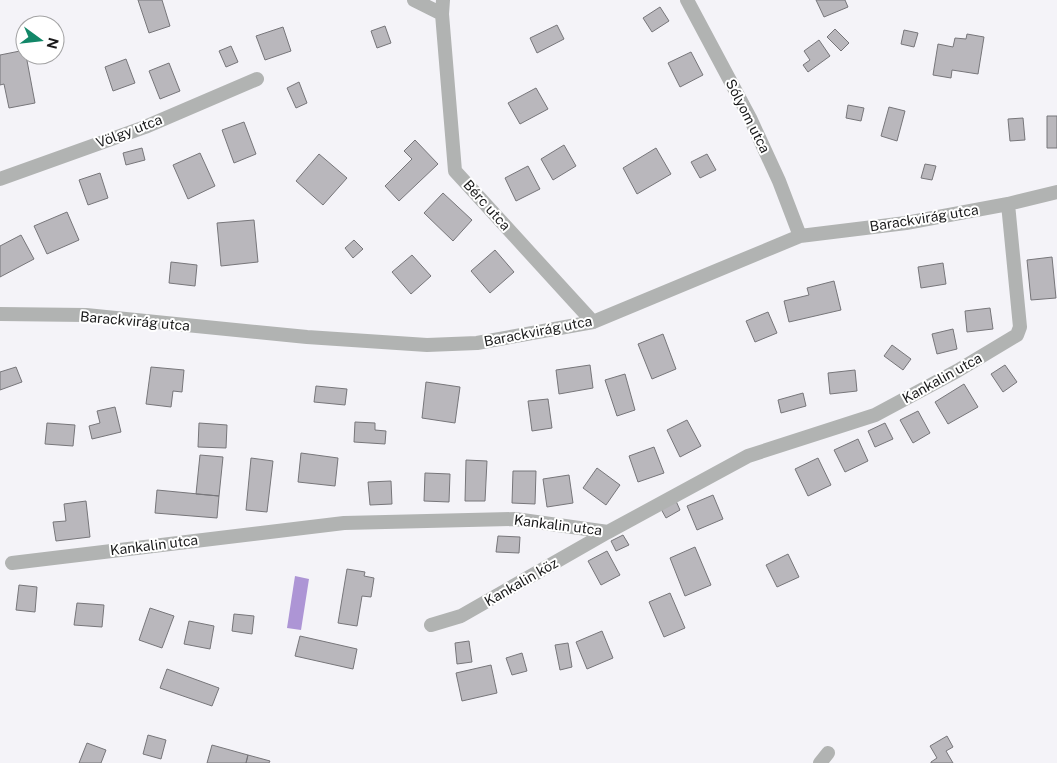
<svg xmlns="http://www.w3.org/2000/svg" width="1057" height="763" viewBox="0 0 1057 763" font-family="'Public Sans',sans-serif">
<rect width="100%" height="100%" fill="#f4f3f8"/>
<!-- water -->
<path fill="#ad95d5" d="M295 576 309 579 301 630 287 628Z"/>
<!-- building -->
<path fill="#b9b7bc" stroke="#77767a" d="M138 0H162L170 26 149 33Z
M816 0H845L848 7 824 17Z
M660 7 669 21 652 32 643 18Z
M557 25 564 39 537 53 530 38Z
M385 26 391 43 377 48 371 31Z
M283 27 291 51 265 60 256 36Z
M835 29 849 43 841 51 827 37Z
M904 30 918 33 914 47 901 44Z
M967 34 984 37 978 74 952 70 951 78 933 75 938 44 953 47 955 38 966 39Z
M819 40 830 56 808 72 803 65 810 60 804 51Z
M231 46 238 62 226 67 219 51Z
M25 50 35 103 9 108 4 84 0 85V55Z
M691 52 703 75 680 87 668 63Z
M126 59 135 83 113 91 105 67Z
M169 63 180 91 160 99 149 71Z
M299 82 307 103 296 108 287 88Z
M536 88 548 109 520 124 508 103Z
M848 105 864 108 861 121 846 118Z
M889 107 905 111 897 141 881 136Z
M1047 116H1057V148H1047Z
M1023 118 1025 140 1010 141 1008 119Z
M244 122 256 154 234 163 222 130Z
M415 140 438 164 399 201 385 186 412 159 404 151Z
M564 145 576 166 553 180 541 159Z
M142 148 145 160 126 165 123 153Z
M656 148 671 174 637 194 623 168Z
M200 153 215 186 188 199 173 165Z
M319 154 347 178 323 205 296 181Z
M707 154 716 170 700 178 691 162Z
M925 164 936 166 932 180 921 178Z
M528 166 540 189 516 201 505 178Z
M100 173 108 198 88 205 79 180Z
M443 193 472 220 453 241 424 213Z
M67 212 79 240 47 254 34 226Z
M254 220 258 262 221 266 217 223Z
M21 235 34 259 0 277V246Z
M354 240 363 249 353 258 345 248Z
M495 250 514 272 490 293 471 271Z
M412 255 431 276 411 294 392 272Z
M1052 257 1056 298 1031 300 1027 260Z
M171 262 197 265 195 286 169 283Z
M943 263 946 284 921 288 918 267Z
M834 281 841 310 789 322 784 301 809 295 807 288Z
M990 308 993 329 967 332 965 311Z
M768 312 777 333 755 342 746 321Z
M953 329 957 349 937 354 932 334Z
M663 334 676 369 652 379 638 344Z
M892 345 911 359 903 370 884 356Z
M590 365 593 388 559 394 556 370Z
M1005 365 1017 382 1003 392 991 374Z
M16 367 22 382 0 390V372Z
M151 367 184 370 182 392 173 391 171 407 146 404Z
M855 370 857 391 830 394 828 373Z
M625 374 635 410 617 416 605 380Z
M426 382 460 387 455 423 422 418Z
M964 384 978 407 948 424 935 402Z
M316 386 347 389 345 405 314 402Z
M803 393 806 406 781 413 778 400Z
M548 399 552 428 532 431 528 401Z
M115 407 121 432 92 439 89 426 100 423 97 411Z
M918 411 930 433 913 443 900 420Z
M687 420 701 446 680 457 667 430Z
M355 422 375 423V430L386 431 385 444 354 442Z
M47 423 75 425 73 446 45 444Z
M199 423 227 425 226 448 198 447Z
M885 423 893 439 875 447 868 431Z
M858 439 868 461 845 472 834 450Z
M654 447 664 473 638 482 629 456Z
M301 453 338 458 335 486 298 482Z
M200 455 223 457 219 496 196 494Z
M251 458 273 461 267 512 246 510Z
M818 458 831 485 808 496 795 469Z
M466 460 487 461 485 501H465Z
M597 468 620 485 606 505 583 488Z
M513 471H536L535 504 512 503Z
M425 473 450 474 449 502 424 501Z
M569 475 573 503 547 507 543 479Z
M391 481 392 504 370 505 368 482Z
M157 490 219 496 217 518 155 513Z
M713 495 723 519 697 530 687 506Z
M86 501 90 537 56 541 53 522 66 521 64 504Z
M676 501 680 510 666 518 661 509Z
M623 535 629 545 616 551 611 541Z
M498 536 520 537 519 553 496 552Z
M695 547 711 585 685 596 670 558Z
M607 551 620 575 601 585 588 561Z
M788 554 799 577 777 587 766 565Z
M347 569 365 572 364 576 374 578 371 597 362 596 357 626 338 623Z
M19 585 37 587 35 612 16 610Z
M670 593 685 628 664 637 649 602Z
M77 603 104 605 102 627 74 625Z
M150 608 174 616 162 648 139 640Z
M234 614 254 616 252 634 232 631Z
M189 621 214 626 210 649 184 644Z
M602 631 613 658 587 669 576 642Z
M300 636 357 649 353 669 295 656Z
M469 641 472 662 457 664 455 643Z
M568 643 572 667 560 670 555 645Z
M522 653 527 671 512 675 506 658Z
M491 665 497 693 462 701 456 673Z
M167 669 219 688 212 706 160 688Z
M148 735 166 740 161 759 143 754Z
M947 736 953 747 946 751 953 763H931V762L937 758 930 746Z
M87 743 106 750 101 763H79Z
M212 745 248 755 246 763H207Z
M248 755 270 761 269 763H246Z"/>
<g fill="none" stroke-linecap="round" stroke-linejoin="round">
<!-- street -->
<path stroke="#b1b3b2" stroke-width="14" d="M414 0 442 14
M443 0 442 14 455 171 593 322
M687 0 750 118 779 181 800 236
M0 179 145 127 257 79
M0 314 86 315 307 337 427 345 477 343 593 322 800 236 906 223 1008 204 1057 192
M12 563 344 523 515 519 608 532 748 456 875 415 957 371 1017 335 1020 327 1008 204
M431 625 461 616 608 532
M820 763 828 753"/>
</g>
<g text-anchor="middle" stroke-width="4" stroke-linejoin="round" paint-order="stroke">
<!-- street labels -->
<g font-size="14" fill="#1a1a1b" stroke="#fff">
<text transform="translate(748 116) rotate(63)" y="5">Sólyom utca</text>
<text transform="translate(129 131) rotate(-21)" y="5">Völgy utca</text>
<text transform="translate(487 205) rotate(48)" y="5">Bérc utca</text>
<text transform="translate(924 218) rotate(-9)" y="5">Barackvirág utca</text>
<text transform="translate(135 321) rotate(5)" y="5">Barackvirág utca</text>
<text transform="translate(538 331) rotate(-11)" y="5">Barackvirág utca</text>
<text transform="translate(942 378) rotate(-29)" y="5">Kankalin utca</text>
<text transform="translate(558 525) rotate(7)" y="5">Kankalin utca</text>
<text transform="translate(154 545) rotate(-7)" y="5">Kankalin utca</text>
<text transform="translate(521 582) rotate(-30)" y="5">Kankalin köz</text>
</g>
</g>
<!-- north arrow -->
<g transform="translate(40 40) rotate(105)"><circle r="24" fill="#ffffff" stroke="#a3a3a4"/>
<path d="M0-4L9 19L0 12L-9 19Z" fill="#128768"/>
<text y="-8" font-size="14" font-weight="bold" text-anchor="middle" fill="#1a1a1b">N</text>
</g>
</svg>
